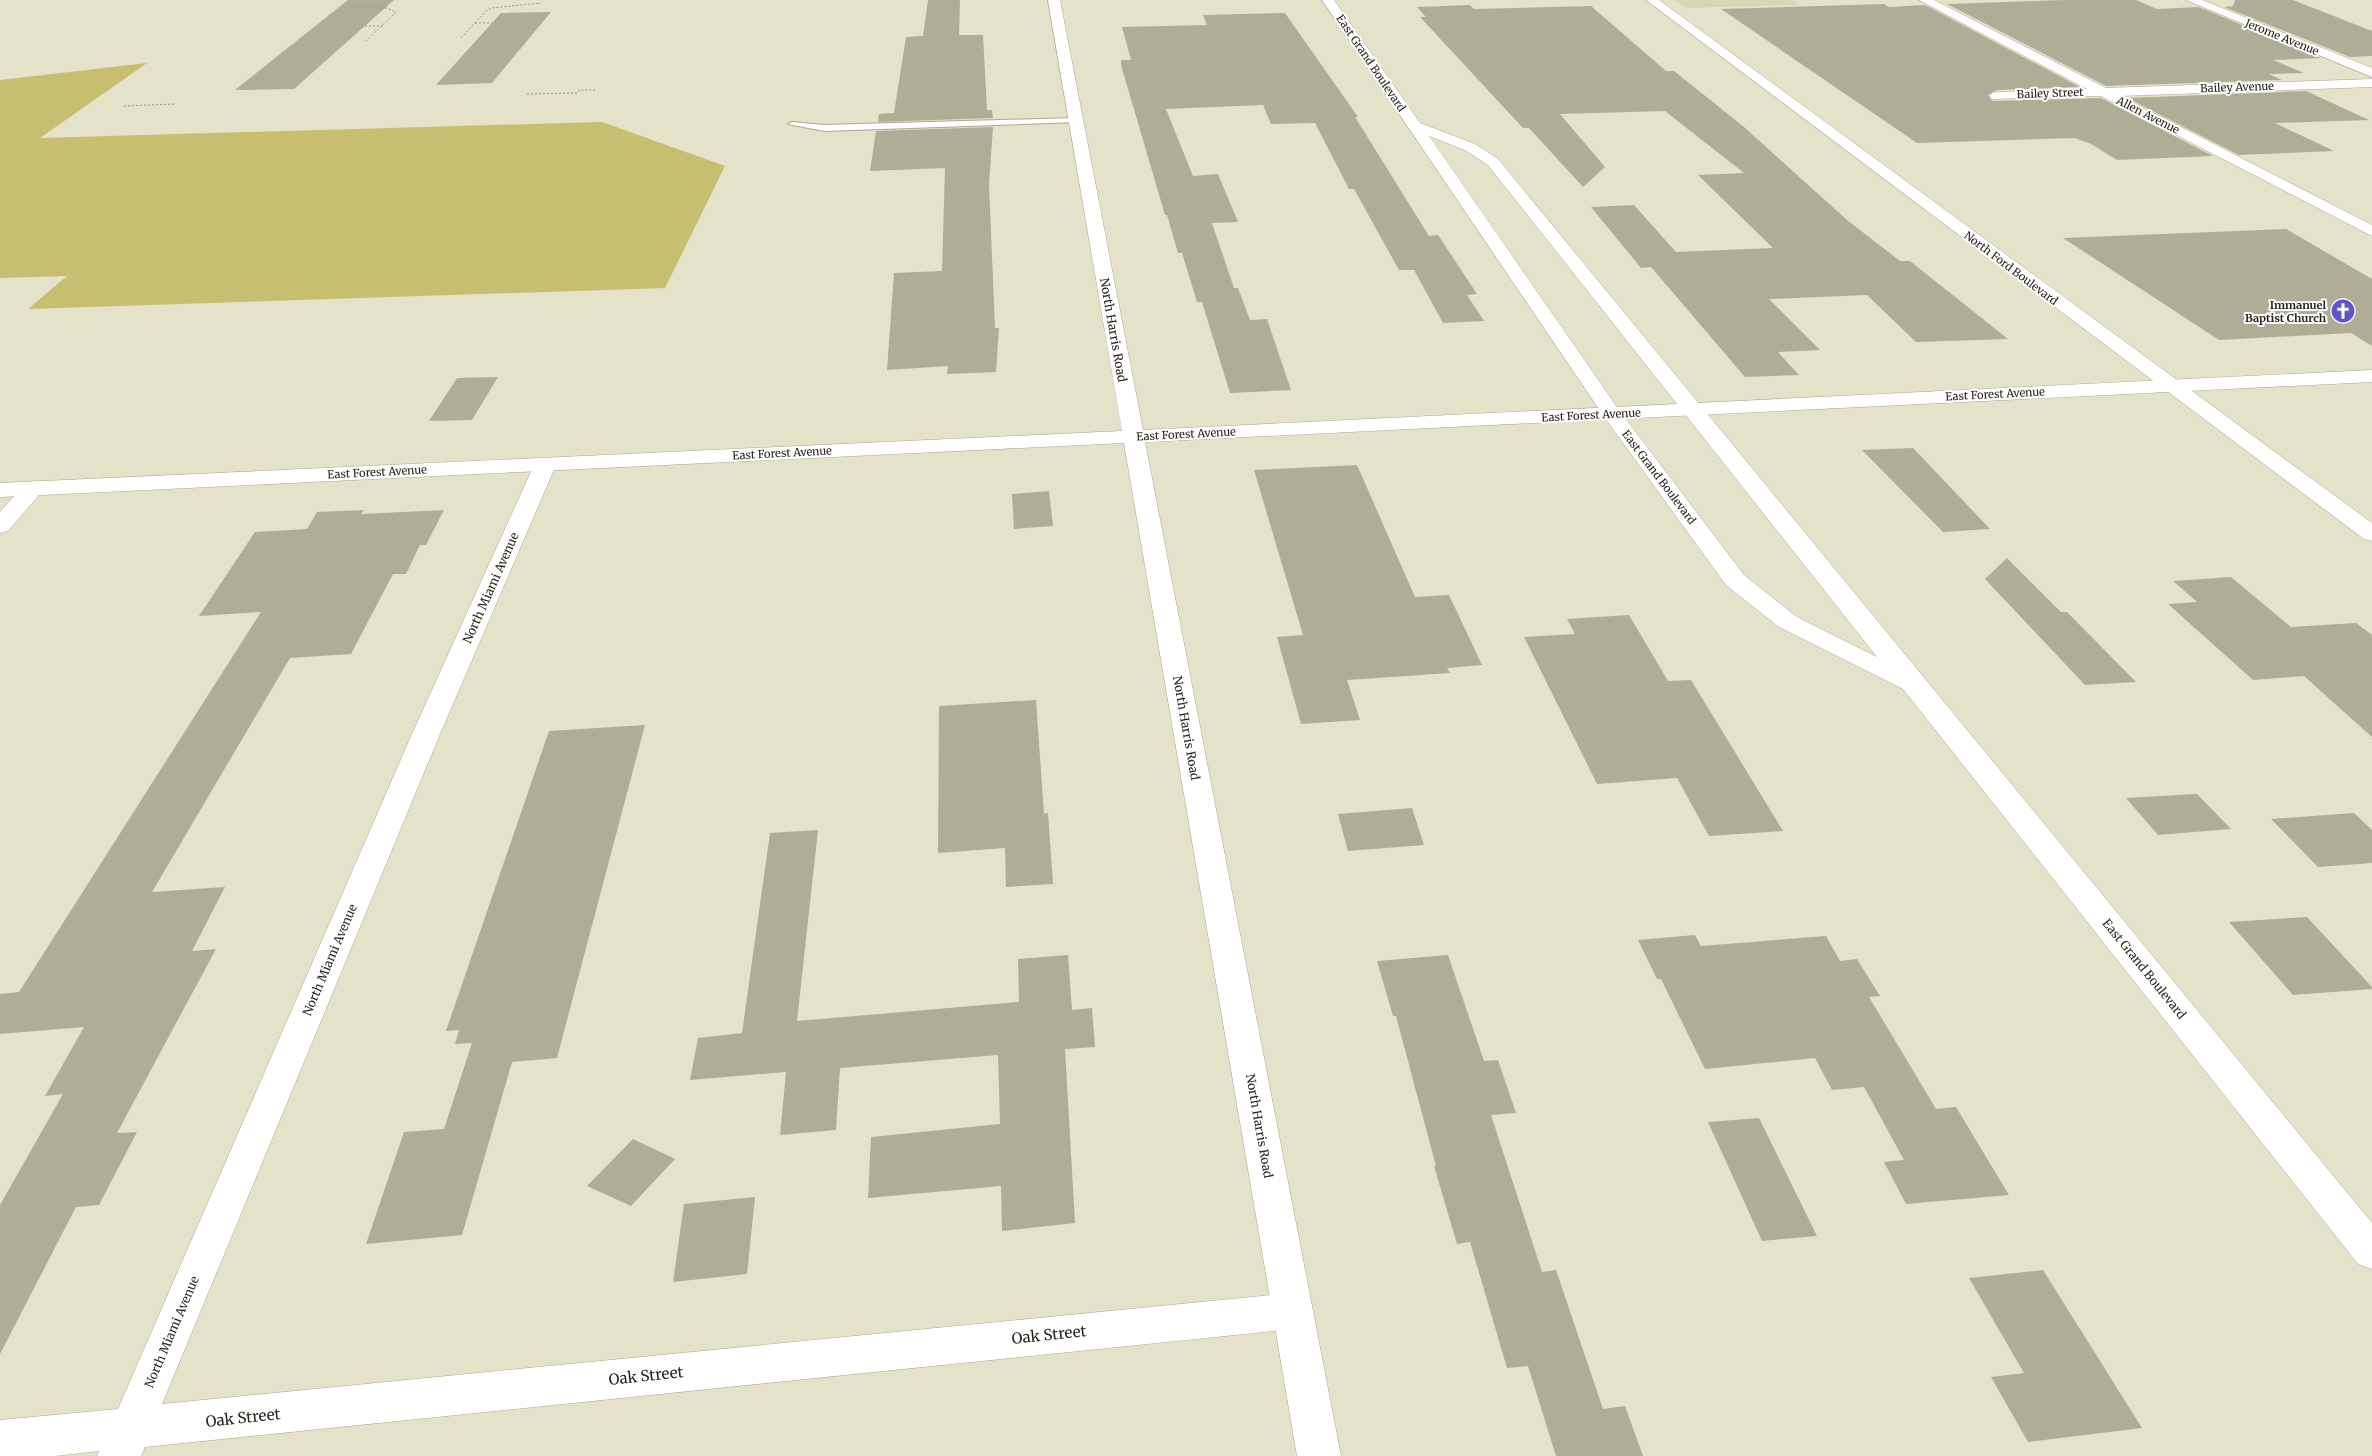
<svg xmlns="http://www.w3.org/2000/svg" width="2372" height="1456" viewBox="0 0 2372 1456" font-family="Merriweather,serif">
<rect width="100%" height="100%" fill="#e4e2c9"/>
<!-- built -->
<path fill="#d9d6b7" d="M1675 0H1792L1800 5 1685 8Z"/>
<!-- green -->
<path fill="#c7be70" d="M147 63 40 138 602 122 725 166 665 288 28 309 67 276 0 278V80Z"/>
<!-- building -->
<path fill="#b0ad96" d="M348 0H394L294 89 235 90Z
M928 0H960L959 35H983L987 110H992L993 118 878 122 879 114 894 113 906 37 923 36Z
M2065 0H2136L2157 9 2199 7 2321 58 2273 60 2304 73 2269 74 2282 80 2106 86 1947 4Z
M2235 0H2293L2372 31V56L2350 57 2224 7 2233 6Z
M1884 4 1889 7 1925 5 2080 87 1997 90 1988 95 1992 101 2101 98 2213 156 2117 160 2091 144 2075 138 1917 143 1721 9Z
M1470 5 1474 9 1591 6 1666 71H1674L1744 127 1847 220 1900 261H1910L2008 339 1916 342 1867 295 1769 299 1820 350 1778 352 1799 375 1745 377 1651 267 1641 268 1591 207 1634 205 1676 252 1773 248 1698 175 1744 173 1665 111 1560 114 1605 167 1583 187 1529 128H1523L1420 17H1426L1417 7Z
M551 12 492 83 436 85 501 13Z
M1285 13 1358 117H1355L1429 236 1438 235 1477 294 1467 295 1484 321 1443 323 1414 270H1399L1354 189H1349L1315 123 1271 124 1263 105 1166 109 1193 176 1218 174 1238 222 1212 223 1234 288H1238L1250 320 1267 319 1291 390 1230 393 1202 302H1197L1182 253H1178L1167 215H1165L1121 65V60H1131L1122 27 1207 25 1203 15Z
M2306 91 2369 120 2275 123 2334 151 2239 155 2127 98Z
M993 127 989 185 995 328H999L996 372 947 374 948 366 887 370 894 273 942 271 945 168 870 171 876 131Z
M2286 229 2372 279V346L2351 333 2219 340 2063 238Z
M498 377 472 420 429 421 457 378Z
M1913 448 1990 529 1943 532 1862 450Z
M1357 465 1415 597 1449 595 1482 665 1447 668 1450 673 1347 680 1360 720 1301 724 1277 637 1303 635 1254 470Z
M1049 491 1053 526 1014 529 1012 494Z
M364 510 361 514 444 510 426 545H420L406 574H393L351 654 290 658 152 892 225 887 192 951 216 949 117 1133 137 1132 99 1205 76 1207 0 1354V1205L63 1094 45 1096 84 1027 0 1034V994L19 992 261 612 199 616 255 532 307 529 317 512Z
M2007 558 2061 612H2067L2136 682 2085 685 1985 579Z
M2231 577 2291 627 2356 623 2372 635V737L2304 676 2253 680 2168 604 2197 602 2173 581Z
M1629 615 1668 681 1691 680 1783 831 1709 836 1677 778 1597 784 1524 637 1575 634 1567 619Z
M1036 700 1044 814 1048 813 1053 884 1006 887 1005 848 938 853 939 706Z
M645 725 557 1058 512 1062 462 1235 366 1244 404 1132 444 1129 472 1043 455 1044 459 1030 446 1031 549 731Z
M2197 794 2231 829 2158 835 2126 798Z
M1412 808 1424 845 1348 851 1338 814Z
M2354 813 2372 830V863L2318 867 2271 819Z
M818 830 797 1021 1019 1002 1018 959 1068 955 1072 1010 1092 1008 1095 1047 1065 1049 1075 1223 1002 1231 1001 1186 868 1198 871 1137 1000 1124 998 1055 840 1068 836 1130 780 1135 786 1072 690 1080 698 1038 742 1033 770 833Z
M2307 917 2372 987V989L2293 995 2229 922Z
M1695 935 1701 946 1826 936 1840 961 1857 959 1880 996 1869 997 1936 1109 1956 1107 2009 1195 1906 1204 1884 1162 1904 1160 1864 1087 1832 1090 1815 1058 1705 1069 1661 979H1657L1638 940Z
M1448 955 1484 1061 1498 1060 1516 1113 1491 1115 1542 1272 1556 1270 1603 1409 1625 1406 1643 1456H1556L1528 1366 1507 1368 1470 1242 1457 1244 1434 1166H1436L1396 1016H1393L1377 961Z
M1759 1118 1817 1236 1762 1241 1708 1122Z
M633 1139 675 1159 631 1206 587 1186Z
M755 1197 747 1274 673 1282 684 1204Z
M2043 1270 2142 1428 2028 1442 1991 1377 2024 1373 1969 1278Z"/>
<g fill="none" stroke-linecap="round" stroke-linejoin="round">
<defs>
<path id="service" d="M1075 118 1079 120 1078 122 824 131 788 124 792 122 824 125Z"/>
<path id="minor" d="M1322 0H1334L1420 123 1475 144 1498 159 2372 1223V1269L2358 1264 1903 689 1779 627 1726 585 1605 418ZM1429 136 1465 150 1488 165 1877 657 1797 617 1744 575 1619 410Z
M1919 0H1934L2106 88 2372 79V87L2120 96 2372 225V236L2101 96 1992 99 1990 96 1992 93 1997 92 2087 89Z
M2186 0H2202L2372 68V77Z
M545 459 553 460 556 465 440 734 162 1404 1293 1293 1307 1298 1313 1311 1307 1324 1293 1329 145 1447 141 1456H97L99 1451 55 1456H0V1420L118 1409 412 734 534 465 537 460Z
M34 481 42 483 45 488 8 531 0 533V512L26 483Z"/>
<path id="tertiary" d="M1048 0H1060L1143 430 2372 370V382L1145 442 1341 1456H1297L1124 443 0 497V483L1122 431Z"/>
<path id="secondary" d="M1646 0H1659L2372 523V541L2364 539Z"/>
</defs>
<!-- service casing -->
<use href="#service" stroke="#aba992" stroke-width="2"/>
<!-- minor casing -->
<use href="#minor" stroke="#aba992" stroke-width="1"/>
<!-- tertiary casing -->
<use href="#tertiary" stroke="#aba992" stroke-width="1"/>
<!-- secondary casing -->
<use href="#secondary" stroke="#aba992" stroke-width="1"/>
<!-- path -->
<path stroke="#999785" stroke-width="1" stroke-dasharray="2 2" stroke-linecap="butt" d="M353 8H387L396 12 366 41
M475 23H492
M365 26H383
M461 38 486 11 492 8 541 3
M527 94 577 93 579 90H595
M124 106 176 104"/>
<!-- service -->
<use href="#service" fill="#fff" fill-rule="evenodd"/>
<!-- minor -->
<use href="#minor" fill="#fff" fill-rule="evenodd"/>
<!-- tertiary -->
<use href="#tertiary" fill="#fff" fill-rule="evenodd"/>
<!-- secondary -->
<use href="#secondary" fill="#fff" fill-rule="evenodd"/>
</g>
<!-- icons -->
<defs>
<symbol id="church-disc" viewBox="-11 -11 22 22"><circle r="9.5" fill="#5f54cc" stroke="#fff"/><path d="M-1.2-6h2.4v3.5h3.3v2.4h-3.3V6h-2.4V-.1h-3.3v-2.4h3.3Z" fill="#fff"/></symbol>
</defs>
<g fill-rule="evenodd">
<use href="#church-disc" x="2329" y="297" width="28" height="28"/>
</g>
<g text-anchor="middle" stroke-width="4" stroke-linejoin="round" paint-order="stroke">
<!-- far-street labels -->
<g font-size="11" fill="#26251c" stroke="#fff">
<text transform="translate(2282 37) rotate(22)" y="4">Jerome Avenue</text>
<text transform="translate(1371 63) rotate(56)" y="4">East Grand Boulevard</text>
<text transform="translate(2237 87) rotate(-2)" y="4">Bailey Avenue</text>
<text transform="translate(2050 93) rotate(-2)" y="4">Bailey Street</text>
<text transform="translate(2148 115) rotate(27)" y="4">Allen Avenue</text>
<text transform="translate(2011 268) rotate(37)" y="4">North Ford Boulevard</text>
<text transform="translate(1995 394) rotate(-3)" y="4">East Forest Avenue</text>
<text transform="translate(1591 415) rotate(-3)" y="4">East Forest Avenue</text>
<text transform="translate(1186 434) rotate(-3)" y="4">East Forest Avenue</text>
<text transform="translate(782 453) rotate(-3)" y="4">East Forest Avenue</text>
<text transform="translate(377 472) rotate(-3)" y="4">East Forest Avenue</text>
<text transform="translate(1659 477) rotate(53)" y="4">East Grand Boulevard</text>
</g>
<!-- far-poi labels -->
<g font-size="11" font-weight="bold" fill="#26251c" stroke="#fff" text-anchor="end">
<text x="2326" y="309">Immanuel<tspan x="2326" dy="13">Baptist Church</tspan></text>
</g>
<!-- street labels -->
<g font-size="12" fill="#26251c" stroke="#fff">
<text transform="translate(1113 330) rotate(80)" y="4">North Harris Road</text>
<text transform="translate(491 588) rotate(-66)" y="4">North Miami Avenue</text>
<text transform="translate(1186 728) rotate(80)" y="4">North Harris Road</text>
<text transform="translate(330 960) rotate(-67)" y="4">North Miami Avenue</text>
<text transform="translate(2144 969) rotate(51)" y="4">East Grand Boulevard</text>
<text transform="translate(1259 1126) rotate(80)" y="4">North Harris Road</text>
<text transform="translate(172 1332) rotate(-67)" y="4">North Miami Avenue</text>
</g>
<!-- near-street labels -->
<g font-size="15" fill="#26251c" stroke="#fff">
<text transform="translate(1049 1335) rotate(-6)" y="5">Oak Street</text>
<text transform="translate(646 1376) rotate(-6)" y="5">Oak Street</text>
<text transform="translate(243 1418) rotate(-6)" y="5">Oak Street</text>
</g>
</g>
</svg>
